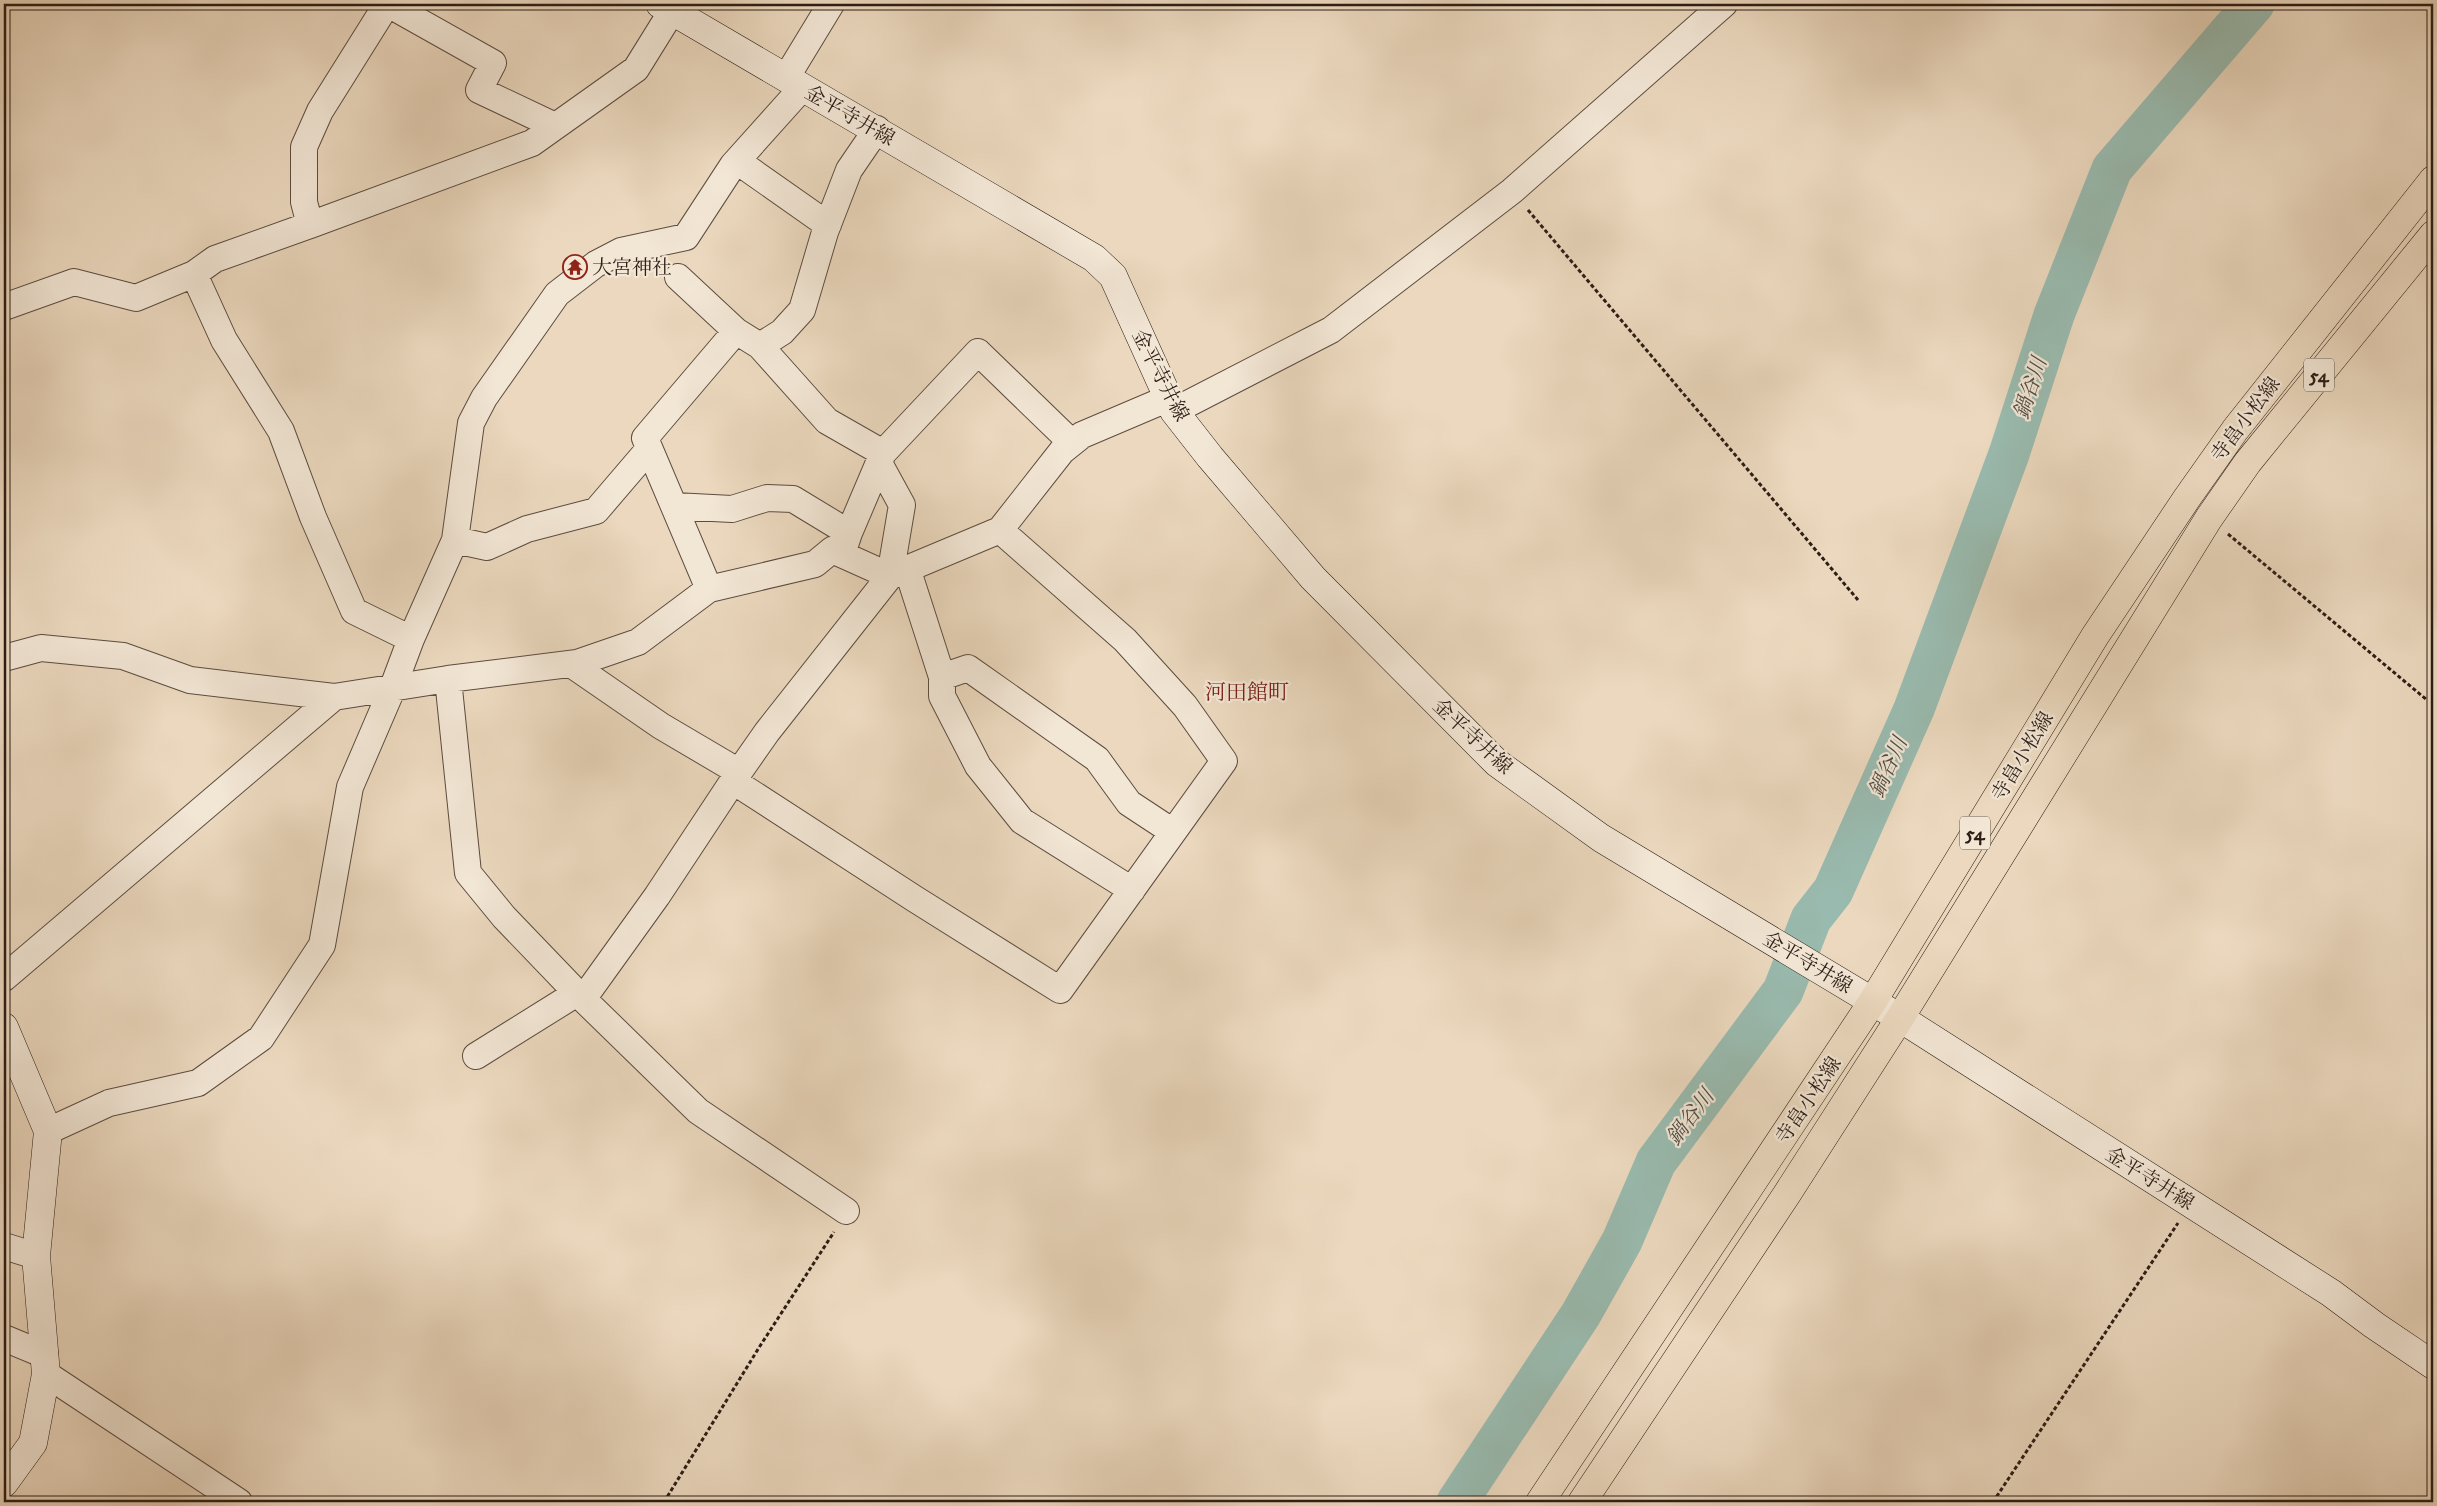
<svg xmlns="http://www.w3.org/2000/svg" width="2437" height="1506" viewBox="0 0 2437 1506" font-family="'IM FELL DW Pica','Noto Serif JP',serif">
<rect width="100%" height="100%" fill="#ebd8be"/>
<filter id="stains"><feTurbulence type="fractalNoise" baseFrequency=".004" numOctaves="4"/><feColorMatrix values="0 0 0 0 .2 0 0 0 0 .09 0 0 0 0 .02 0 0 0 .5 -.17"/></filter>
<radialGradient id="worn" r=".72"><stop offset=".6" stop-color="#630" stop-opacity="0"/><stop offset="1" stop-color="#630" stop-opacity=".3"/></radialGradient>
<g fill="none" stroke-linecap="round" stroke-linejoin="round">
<!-- river -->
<path stroke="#99baae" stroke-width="41" d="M1457 1502 1581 1314 1622 1241 1656 1162 1783 991 1811 919 1833 891 1914 709 2009 454 2054 315 2112 169 2254 4"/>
<defs>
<path id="street" d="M388 4 493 63 479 90 555 126
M786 78 831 4
M737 161 828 225
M310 225 532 143 636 69 672 11
M194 274 224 340 281 431 313 517 354 611 411 639
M678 277 736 331 760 346 827 421 883 453 978 352 1072 443
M4 307 74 282 136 298 194 274 215 259 310 225 304 202V147L320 111 387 4
M760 346 782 332 802 310 825 232 849 170 877 129
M1174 411 1331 330 1512 191 1724 4
M674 506 732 509 767 498 793 499 849 533 842 554
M849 533 883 453
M455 540 487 547 527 529 596 511 649 449
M907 568 942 677V696L978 766 1022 821 1132 890
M709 589 645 438 736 331
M4 658 41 648 123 656 190 680 334 697 448 679 577 663 638 642 709 589 815 564 832 550 890 576 1000 530 1062 451 1082 435 1169 398
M571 664 661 726 739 772 767 732 890 576 902 505 879 463
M942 677 968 668 1097 759 1129 803 1173 832
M448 679 468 873 504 917 577 993 698 1111 846 1211
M739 772 733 781 915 899 1060 990 1224 761 1185 706 1125 640 1000 530
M4 978 334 697
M583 999 657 896 733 781
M476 1056 577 993
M48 1131 109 1103 198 1083 261 1038 322 945 350 787 393 687 411 639 455 540 471 423 484 398 557 294 596 264 621 251 686 237 733 165 802 88
M4 1246 36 1256
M4 1338 45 1355
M46 1374 239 1502"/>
<path id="secondary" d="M660 4 1094 258 1113 276 1174 411 1210 457 1313 578 1497 763 1601 838 1900 1018 2331 1293 2374 1325 2433 1365
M4 1027 48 1131 36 1256 46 1374 33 1443 4 1483"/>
<path id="primary" d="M1540 1502 1873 1001 2095 636 2187 498 2235 430 2433 180
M1582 1502 1787 1194 1900 1018 2209 518 2248 462 2433 235"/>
</defs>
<!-- street casing -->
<use href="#street" stroke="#5c4c40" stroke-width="28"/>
<!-- secondary casing -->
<use href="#secondary" stroke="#2c1d16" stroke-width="29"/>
<!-- primary casing -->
<use href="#primary" stroke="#2c1d16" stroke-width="29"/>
<!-- path -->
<path stroke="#2c1d16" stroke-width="3" stroke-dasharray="4 2.5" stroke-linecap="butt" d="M1528 210 1858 600
M2228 534 2433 705
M664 1502 760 1346 834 1232
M1993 1502 2178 1223"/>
<!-- street -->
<use href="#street" stroke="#f2e6d5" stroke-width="26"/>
<!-- secondary -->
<use href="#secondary" stroke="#f2e6d5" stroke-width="28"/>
<!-- primary -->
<use href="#primary" stroke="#ebd8be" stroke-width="28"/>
</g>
<!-- icons -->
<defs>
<symbol id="temple-ring" viewBox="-11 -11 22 22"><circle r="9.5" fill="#f2e6d5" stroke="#8f2418" stroke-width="1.5"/><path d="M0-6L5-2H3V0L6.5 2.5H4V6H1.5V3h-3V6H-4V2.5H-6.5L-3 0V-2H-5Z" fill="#8f2418"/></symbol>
</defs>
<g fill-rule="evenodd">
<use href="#temple-ring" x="561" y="253" width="28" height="28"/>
</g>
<g text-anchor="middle" stroke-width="4.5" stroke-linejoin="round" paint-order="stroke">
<!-- shield labels -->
<g fill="#f2e6d5" stroke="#67594f" stroke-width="1">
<rect x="2304" y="358.5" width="30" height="33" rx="4"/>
<rect x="1960" y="816.5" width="30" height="33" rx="4"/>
</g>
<g font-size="19" font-weight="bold" fill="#2c1d16">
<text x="2319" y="382">54</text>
<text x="1975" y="840">54</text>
</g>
<!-- street labels -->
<g font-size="20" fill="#2c1d16" stroke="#f2e6d5">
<text transform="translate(850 115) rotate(30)" y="7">金平寺井線</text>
<text transform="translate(1161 375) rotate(63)" y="7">金平寺井線</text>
<text transform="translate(2245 419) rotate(-53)" y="7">寺畠小松線</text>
<text transform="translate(1473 736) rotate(43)" y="7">金平寺井線</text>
<text transform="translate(2022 756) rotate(-59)" y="7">寺畠小松線</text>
<text transform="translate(1808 962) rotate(31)" y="7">金平寺井線</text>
<text transform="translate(1808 1100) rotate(-56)" y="7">寺畠小松線</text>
<text transform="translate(2150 1178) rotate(32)" y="7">金平寺井線</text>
</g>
<!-- poi labels -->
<g font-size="20" fill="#2c1d16" stroke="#f2e6d5" text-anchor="start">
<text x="592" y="274">大宮神社</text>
</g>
<!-- water labels -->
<g font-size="21" font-style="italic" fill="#4d4c44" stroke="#f2e6d5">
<text transform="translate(2030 388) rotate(-72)" y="7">鍋谷川</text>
<text transform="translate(1888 767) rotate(-66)" y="7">鍋谷川</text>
<text transform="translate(1690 1117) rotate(-53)" y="7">鍋谷川</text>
</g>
<!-- neighbourhood labels -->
<g font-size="21" fill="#7a1f14" stroke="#f2e6d5">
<text x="1247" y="699">河田館町</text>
</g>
</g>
<!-- margin -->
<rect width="2437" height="1506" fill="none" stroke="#ebd8be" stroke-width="20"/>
<rect x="5" y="5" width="2427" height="1496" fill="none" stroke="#2c1d16" stroke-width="2.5"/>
<rect x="10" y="10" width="2417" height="1486" fill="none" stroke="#2c1d16"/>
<rect width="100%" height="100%" filter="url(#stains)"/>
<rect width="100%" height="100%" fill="url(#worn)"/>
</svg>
